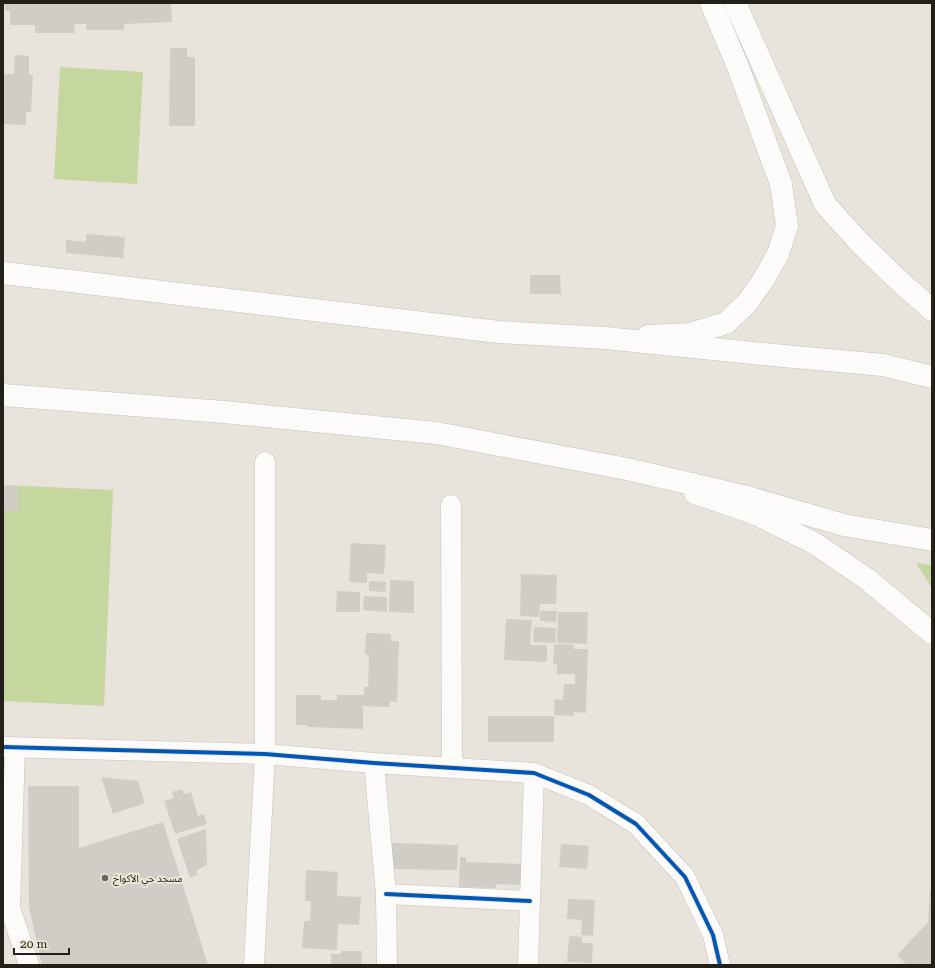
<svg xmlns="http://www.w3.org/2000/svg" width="935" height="968" viewBox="0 0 935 968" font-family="'Roboto Serif','Noto Sans Arabic',serif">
<rect width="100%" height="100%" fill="#e8e4db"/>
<!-- green -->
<path fill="#c5d69e" d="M60 67 143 72 137 184 54 179Z
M3 485 113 490 104 706 3 701Z
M916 563 932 565V588Z"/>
<!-- building -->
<path fill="#cfcdc5" d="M5 3H171L172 22 124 24V30H86V24H74L75 33H35V25H10V11H5Z
M170 48H187V57H195V126H169Z
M15 55 29 56V75H33L31 112H26V125L3 124V74H14Z
M86 234 125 237 123 258 66 253V240L86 242Z
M530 275H560L561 294H530Z
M3 485 18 486V512L3 511Z
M351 543 386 545 384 574 367 573V583L349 582Z
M521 574 557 575 556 604H540L539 617 520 616Z
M390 580 414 581V613L389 612Z
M369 581 386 582 385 592 369 591Z
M337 591 360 592V612H336Z
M364 596 387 597V612L363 610Z
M540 611H557L556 622 540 621Z
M558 612H588L587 644 557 643Z
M506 619 532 620 530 645H547V662L504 660Z
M534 627 556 628 555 643 533 642Z
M366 633 391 634V641H399L397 702 390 701V707L363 706V729L307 727V725H296V695H321V700H337V695H364V687H368L369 655H365Z
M554 644 574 645V649H588L586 713 574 712V716L554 715 555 699 563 700 564 684H575V674H557V665L553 664Z
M488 716H554V742H488Z
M101 777 138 781 145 803 113 814Z
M28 786H79V848L163 822 208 965H42L29 908Z
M182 789 184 794 191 792 198 816 204 814 207 824 175 834 164 801 174 798 172 792Z
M206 829 207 865 197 870V875L190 878 177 839Z
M392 843 458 845 457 870 391 869Z
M561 844 589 846 587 869 559 867Z
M460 857H466V862L523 864V885L496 884V888L459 887Z
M306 870 338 872 337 896 361 897 359 925 338 924 337 950 302 948 304 921H310L311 901H305Z
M930 889H932V965H907L897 955 928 922Z
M568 899 595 900 593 936 581 935 582 920 567 919Z
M569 936 582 937V943H593L592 963 567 962Z
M341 951H362L361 965H331V954H341Z"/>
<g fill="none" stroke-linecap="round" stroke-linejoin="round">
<defs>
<path id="minor" d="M451 505 452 768
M3 747 265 754 374 763 534 773 589 795 636 824 685 877 713 935 720 965
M15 747 10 908 29 965
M374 763 386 894 387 965
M386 894 530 901
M254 965 265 754V462
M528 965 534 773"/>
<path id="major" d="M735 3 825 204 859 242 895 277 932 310
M648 336 690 334 726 323 747 303 764 279 778 254 787 226 781 184 738 67 711 3
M695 493 756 514 814 543 867 579 932 633"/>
<path id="highway" d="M3 273 499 332 605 338 773 355 883 365 932 377
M3 395 224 412 436 433 627 469 747 497 844 525 932 540"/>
</defs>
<!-- minor casing -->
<use href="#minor" stroke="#c5c2bb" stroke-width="21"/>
<!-- major casing -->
<use href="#major" stroke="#c5c2bb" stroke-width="23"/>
<!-- highway casing -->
<use href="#highway" stroke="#c5c2bb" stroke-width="23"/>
<!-- minor -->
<use href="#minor" stroke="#fcfbfa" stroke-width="20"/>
<!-- major -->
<use href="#major" stroke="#fcfbfa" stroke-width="22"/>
<!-- highway -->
<use href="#highway" stroke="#fcfbfa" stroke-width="22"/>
<defs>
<path id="cycleway" d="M3 747 265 754 374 763 534 773 589 795 636 824 685 877 713 935 720 965
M386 894 530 901"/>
</defs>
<!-- cycleway casing -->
<use href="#cycleway" stroke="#eee7d5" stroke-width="6"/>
<!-- cycleway -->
<use href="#cycleway" stroke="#0057b8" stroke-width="4"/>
</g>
<!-- markers -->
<circle fill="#68655e" stroke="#eee7d5" stroke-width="1.5" cx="105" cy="878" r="4"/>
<g text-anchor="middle" stroke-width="4" stroke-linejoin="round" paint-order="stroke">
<!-- poi labels -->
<g font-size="10" fill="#23201a" stroke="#eee7d5" text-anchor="start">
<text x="113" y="882">مسجد حي الأكواخ</text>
</g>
</g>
<!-- border -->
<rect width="935" height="968" fill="none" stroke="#23201a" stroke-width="8"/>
<!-- scale -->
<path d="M14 948v6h55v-6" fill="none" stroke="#23201a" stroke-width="2"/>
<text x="20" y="948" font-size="12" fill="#23201a" stroke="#eee7d5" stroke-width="3" paint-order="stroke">20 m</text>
</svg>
